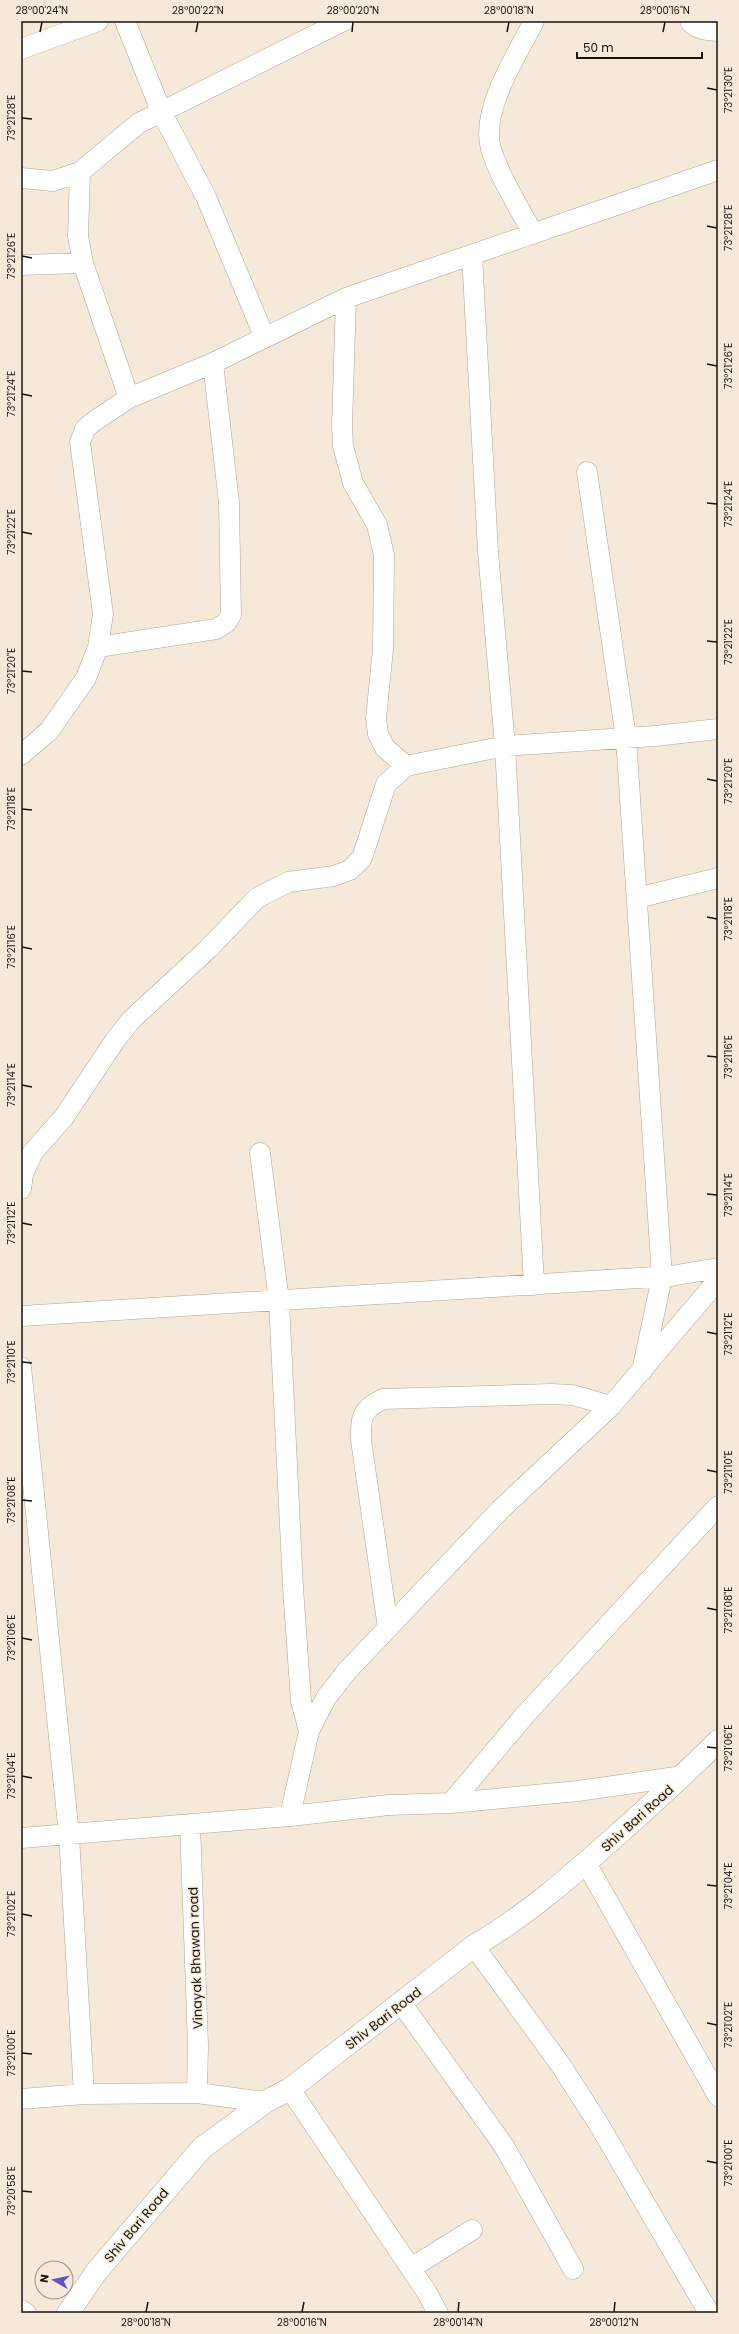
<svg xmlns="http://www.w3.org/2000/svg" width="739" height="2334" viewBox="0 0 739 2334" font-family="Poppins,sans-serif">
<rect width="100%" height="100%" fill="#f5eada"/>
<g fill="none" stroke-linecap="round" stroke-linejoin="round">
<defs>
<path id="street" d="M125 21 161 111 206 197 264 336
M690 21C697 30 707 30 718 31
M21 49 98 21
M80 172 78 236 83 263 129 398
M21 178 53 181 80 172 139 123 343 21
M533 234C519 207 500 178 491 149 480 110 517 55 534 21
M472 255 488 552 505 746 534 1285
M21 265 83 263
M346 298 342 426 343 446 353 483 377 525 384 555 383 649 376 718 378 734 385 748 406 766
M587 472 626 738 662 1277 642 1371
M98 647 216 629 226 623 231 615 229 503 213 363
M21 755 49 731 86 678 98 647 103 614 80 442 85 429 93 422 129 398 213 363 346 298 718 170
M637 898 718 878
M260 1153 279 1301 293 1587 301 1701 309 1731
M21 1189 23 1174 33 1152 64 1117 116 1039 131 1020 208 949 257 898 288 882 334 876 350 870 362 858 386 784 406 766 505 746 655 736 718 729
M21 1316 671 1276 718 1268
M21 1367 69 1835 84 2094
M388 1628 361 1440C361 1416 361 1410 383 1399L551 1394 573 1395 611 1406
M451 1803 525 1715 718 1506
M290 1816 309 1731 326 1698 347 1671 501 1509 611 1406 718 1280
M190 1824 198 2045 197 2093
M21 1838 290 1816 389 1805 451 1803 578 1791 683 1776
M586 1863 718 2096
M474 1946 560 2064 598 2123 709 2313
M402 2004 504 2146 573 2269
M290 2089 426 2291 438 2313
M21 2099 84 2094 197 2093 265 2102
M411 2268 472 2230
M21 2310 26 2313"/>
<path id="secondary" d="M68 2313 97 2271 202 2148 265 2102 290 2089 474 1946C526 1916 571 1876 616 1836 651 1805 685 1774 718 1741"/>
</defs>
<!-- street casing -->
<use href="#street" stroke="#afa496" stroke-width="21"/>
<!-- secondary casing -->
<use href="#secondary" stroke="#afa496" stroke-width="23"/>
<!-- street -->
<use href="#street" stroke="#fff" stroke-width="20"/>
<!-- secondary -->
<use href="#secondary" stroke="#fff" stroke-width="22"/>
</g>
<!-- ticks -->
<path fill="none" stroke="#17130e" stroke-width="1.5" d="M40 32 42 22M196 32 198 22M352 32 353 22M507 32 509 22M663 32 665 22M707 88 717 90M22 118 32 119M707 226 717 228M22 256 32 258M707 364 717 366M22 394 32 396M707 503 717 504M22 532 32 534M707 641 717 642M22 671 32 672M707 779 717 781M22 809 32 810M707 917 717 919M22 947 32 949M707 1056 717 1057M22 1085 32 1087M707 1194 717 1195M22 1223 32 1225M707 1332 717 1334M22 1362 32 1363M707 1470 717 1472M22 1500 32 1501M707 1608 717 1610M22 1638 32 1640M707 1747 717 1748M22 1776 32 1778M707 1885 717 1886M22 1914 32 1916M707 2023 717 2025M22 2053 32 2054M707 2161 717 2163M22 2191 32 2192M146 2312 148 2302M302 2312 304 2302M458 2312 459 2302M614 2312 615 2302"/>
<g text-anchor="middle" stroke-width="3" stroke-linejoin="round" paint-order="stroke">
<!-- street labels -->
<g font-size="13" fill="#17130e" stroke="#f5eada">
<text transform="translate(637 1818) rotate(-42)" y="5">Shiv Bari Road</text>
<text transform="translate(195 1958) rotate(-92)" y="5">Vinayak Bhawan road</text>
<text transform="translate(383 2018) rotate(-38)" y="5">Shiv Bari Road</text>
<text transform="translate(136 2225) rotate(-50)" y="5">Shiv Bari Road</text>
</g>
</g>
<!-- border -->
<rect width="739" height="2334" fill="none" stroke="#f5eada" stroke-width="44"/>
<!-- north arrow -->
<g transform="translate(54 2280) rotate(279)"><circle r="19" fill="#f5eada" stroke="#9c9488"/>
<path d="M0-3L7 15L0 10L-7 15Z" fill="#6450c9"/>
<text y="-6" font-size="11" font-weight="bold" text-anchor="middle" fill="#17130e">N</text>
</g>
<!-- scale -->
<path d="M577 52v6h125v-6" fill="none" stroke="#17130e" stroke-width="2"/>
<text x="583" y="52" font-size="12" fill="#17130e" stroke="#f5eada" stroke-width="3" paint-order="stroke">50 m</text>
<rect x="22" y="22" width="695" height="2290" fill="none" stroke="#17130e" stroke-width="1.5"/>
<g font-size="10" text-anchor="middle" fill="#17130e">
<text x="42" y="14">28°00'24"N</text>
<text x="198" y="14">28°00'22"N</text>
<text x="353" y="14">28°00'20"N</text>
<text x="509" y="14">28°00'18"N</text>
<text x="665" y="14">28°00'16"N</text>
<text transform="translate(728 90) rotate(-90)" y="4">73°21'30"E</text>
<text transform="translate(11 118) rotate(-90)" y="4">73°21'28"E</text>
<text transform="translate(728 228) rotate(-90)" y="4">73°21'28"E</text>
<text transform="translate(11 256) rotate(-90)" y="4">73°21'26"E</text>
<text transform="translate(728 366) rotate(-90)" y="4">73°21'26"E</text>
<text transform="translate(11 394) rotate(-90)" y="4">73°21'24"E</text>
<text transform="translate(728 504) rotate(-90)" y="4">73°21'24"E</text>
<text transform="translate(11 532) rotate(-90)" y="4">73°21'22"E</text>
<text transform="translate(728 642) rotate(-90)" y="4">73°21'22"E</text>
<text transform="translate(11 671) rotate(-90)" y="4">73°21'20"E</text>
<text transform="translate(728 781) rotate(-90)" y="4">73°21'20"E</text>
<text transform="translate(11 809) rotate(-90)" y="4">73°21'18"E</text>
<text transform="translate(728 919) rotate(-90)" y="4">73°21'18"E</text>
<text transform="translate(11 947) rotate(-90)" y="4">73°21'16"E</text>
<text transform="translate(728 1057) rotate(-90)" y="4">73°21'16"E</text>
<text transform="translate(11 1085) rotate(-90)" y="4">73°21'14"E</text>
<text transform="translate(728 1195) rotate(-90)" y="4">73°21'14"E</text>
<text transform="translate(11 1223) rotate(-90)" y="4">73°21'12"E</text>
<text transform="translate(728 1334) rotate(-90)" y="4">73°21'12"E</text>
<text transform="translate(11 1362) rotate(-90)" y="4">73°21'10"E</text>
<text transform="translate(728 1472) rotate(-90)" y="4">73°21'10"E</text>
<text transform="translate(11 1500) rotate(-90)" y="4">73°21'08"E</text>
<text transform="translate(728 1610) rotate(-90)" y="4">73°21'08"E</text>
<text transform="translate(11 1638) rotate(-90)" y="4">73°21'06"E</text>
<text transform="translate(728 1748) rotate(-90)" y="4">73°21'06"E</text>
<text transform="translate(11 1776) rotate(-90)" y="4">73°21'04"E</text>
<text transform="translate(728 1886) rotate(-90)" y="4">73°21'04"E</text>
<text transform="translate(11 1914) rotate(-90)" y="4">73°21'02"E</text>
<text transform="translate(728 2025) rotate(-90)" y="4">73°21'02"E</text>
<text transform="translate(11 2053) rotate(-90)" y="4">73°21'00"E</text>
<text transform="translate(728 2163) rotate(-90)" y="4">73°21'00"E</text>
<text transform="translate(11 2191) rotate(-90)" y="4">73°20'58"E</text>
<text x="146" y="2326">28°00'18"N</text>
<text x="302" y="2326">28°00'16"N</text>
<text x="458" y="2326">28°00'14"N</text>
<text x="614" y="2326">28°00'12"N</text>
</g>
</svg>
